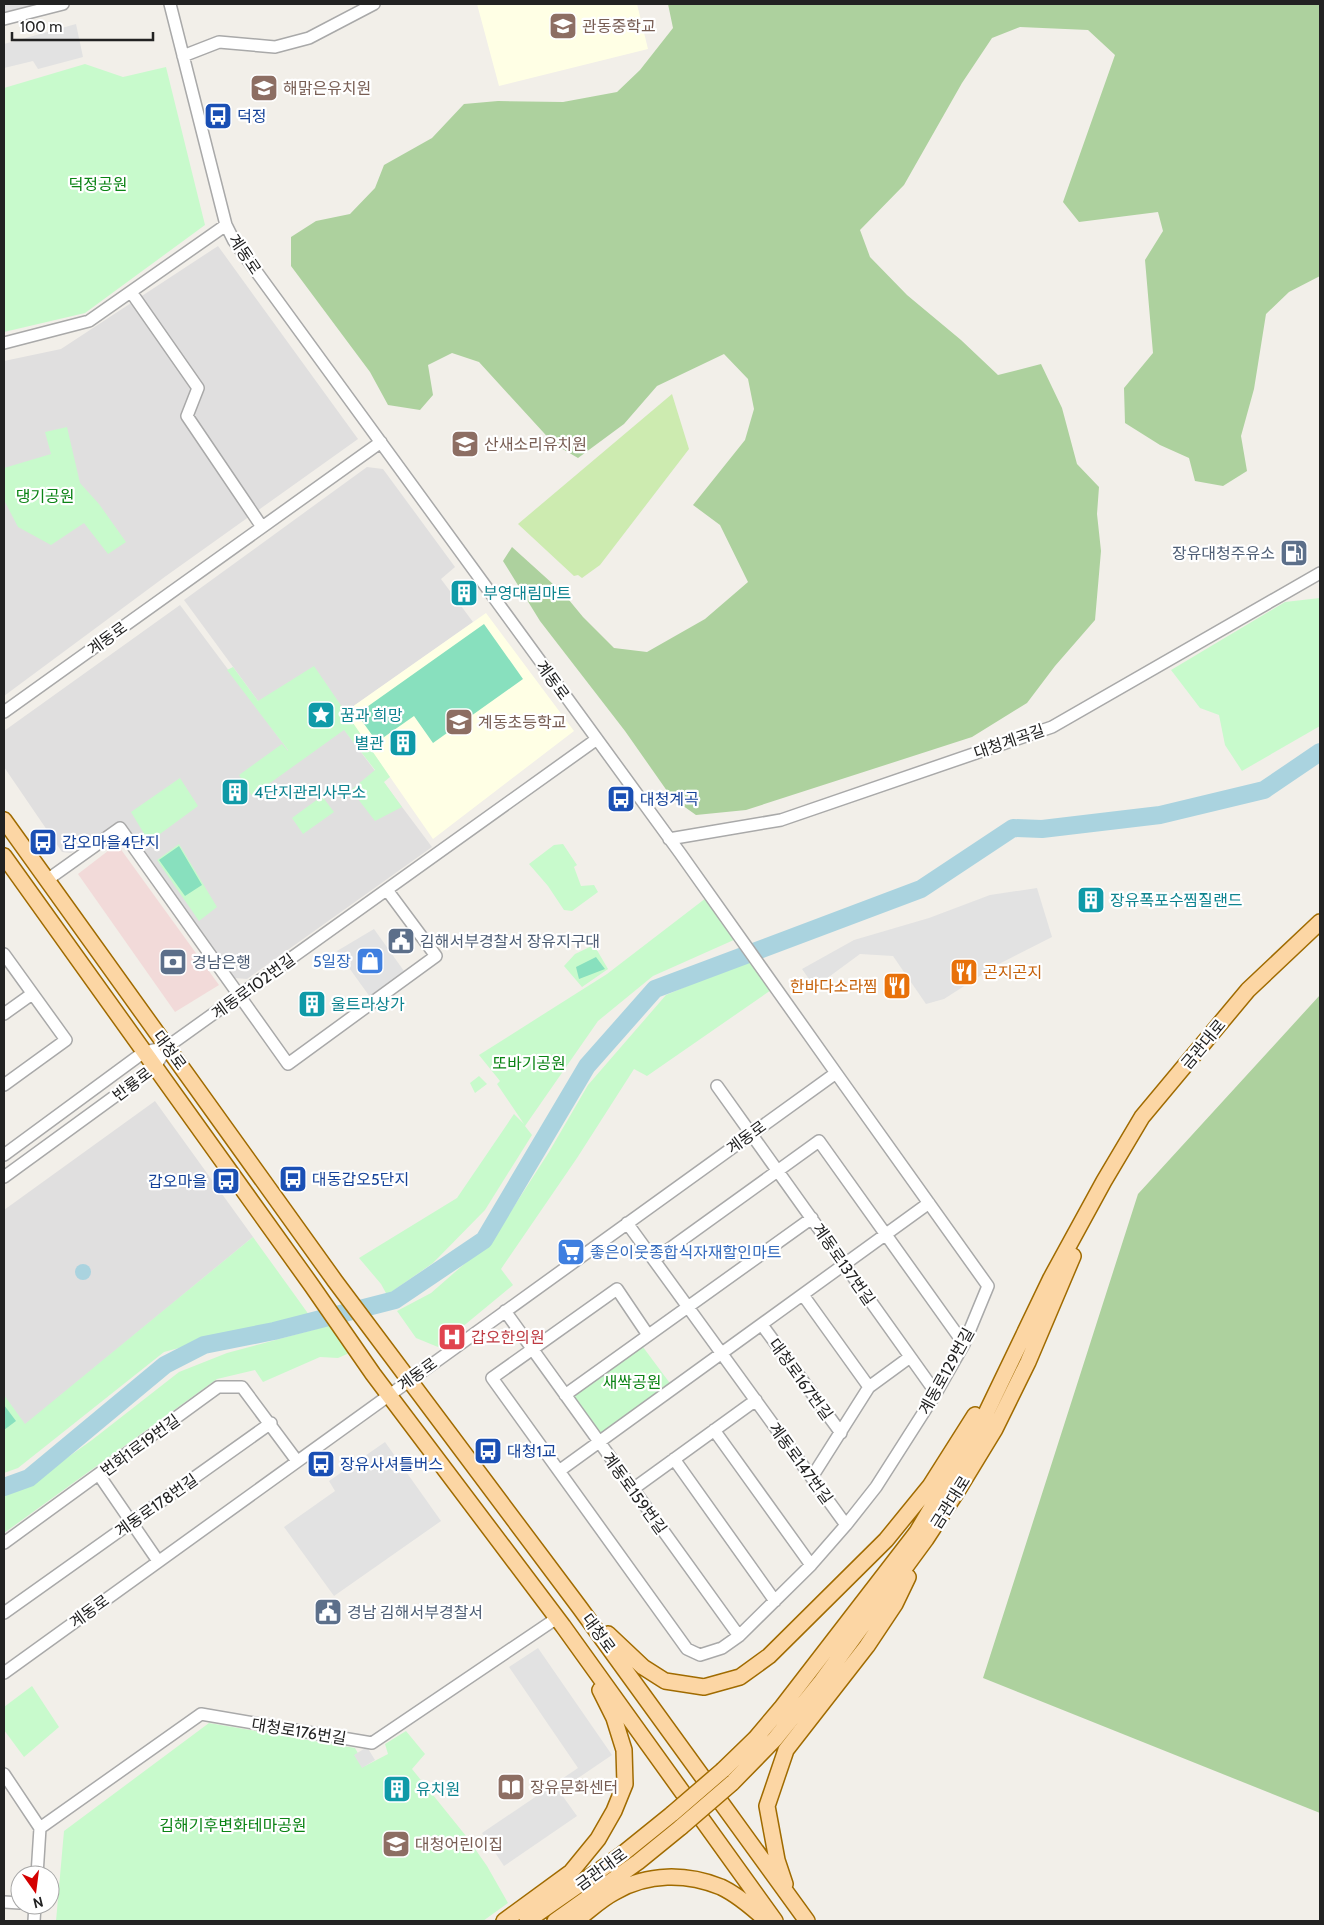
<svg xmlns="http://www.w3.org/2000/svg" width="1324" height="1925" viewBox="0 0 1324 1925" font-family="Cabin,'Noto Sans KR',sans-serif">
<rect width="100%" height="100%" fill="#f2efe9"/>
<!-- residential -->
<path fill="#e0dfdf" d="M4 4H63L4 19Z
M218 246 358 439 166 576 4 696V361L61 349Z
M367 467 383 469 455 567 441 579 473 622 345 712 258 701 184 600Z
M180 605 288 750 337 720 432 847 247 979 234 978 121 821 71 853 62 852 4 767V731Z
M155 1101 253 1237 25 1425 4 1396V1210Z"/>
<!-- commercial -->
<path fill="#f2dad9" d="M117 844 219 985 175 1012 78 874Z"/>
<!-- education -->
<path fill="#ffffe5" d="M477 4H637L648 49 499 86Z
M486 613 574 731 433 839 345 712Z"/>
<!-- grass -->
<path fill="#cdebb0" d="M672 394 689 449 600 565 582 578 578 575 574 576 518 524Z"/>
<!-- forest -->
<path fill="#add19e" d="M668 4H1320V276L1289 292 1266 314 1254 389 1241 436 1247 471 1223 486 1195 481 1189 458 1160 445 1125 423 1124 388 1153 353 1145 260 1163 231 1158 212 1079 222 1063 202 1115 55 1088 30 1020 27 992 38 962 83 904 185 860 230 870 257 907 295 961 340 998 375 1041 364 1062 408 1077 464 1099 487 1097 514 1101 551 1095 620 1055 666 1027 703 972 737 746 810 696 815 672 798 625 731 540 621 503 561 512 547 564 594 583 617 614 648 647 652 705 619 748 582 720 525 693 505 745 440 754 409 748 379 724 354 657 386 624 424 578 458 554 444 479 362 452 353 428 365 433 395 420 410 388 405 370 372 291 266V237L316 221 350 214 375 188 384 165 432 138 464 104 498 101 563 102 617 92 640 70 673 28Z
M1320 995V1813L983 1678 1138 1194Z"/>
<!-- park -->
<path fill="#c8facc" d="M85 64 123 77 166 67 205 225 85 313 4 332V88Z
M67 427 80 483 99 504 126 542 108 554 84 523 51 545 18 527 4 500V468L51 454 45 432Z
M1320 598V726L1242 771 1225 745 1219 715 1200 708 1171 670 1285 602Z
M314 666 390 777 384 782 402 807 375 821 351 790 375 770 344 730 252 796 239 775 282 744 288 751V750L227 670 233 667 258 701Z
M180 778 198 806 149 842 131 812Z
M322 796 334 812 303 834 292 818Z
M179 844 217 907 199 921 157 860Z
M563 844 577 865 574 867 581 886 594 885 598 892 572 911 564 910 548 886 529 864 554 845Z
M706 898 736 939 653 976 598 1021 525 1126 532 1135 485 1210 433 1263 387 1295 381 1284 359 1258 457 1198 514 1114 524 1124 497 1084 500 1081 479 1055 607 974Z
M594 945 608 969 582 987 564 966 575 954Z
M749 960 774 988 647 1076 634 1069 577 1158 501 1269 513 1285 438 1347 416 1338 397 1311 431 1293 493 1239 549 1152 588 1085 666 995Z
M479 1076 487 1084 475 1093 470 1083Z
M253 1237 312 1319 253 1328 164 1352 18 1468 4 1473V1395L25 1424Z
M335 1324 354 1351 338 1358 320 1357 263 1382 255 1370 217 1379 4 1533V1493L29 1485 92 1440 179 1372 227 1353Z
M640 1343 672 1386 599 1439 567 1396Z
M32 1686 59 1727 24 1757 4 1730V1707Z
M209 1723 355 1748 365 1766 388 1754 385 1744 406 1731 425 1754 412 1769 466 1836 487 1866 508 1903 483 1921H56L64 1831Z"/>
<!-- pitch -->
<path fill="#88e0be" d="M484 624 523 679 433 743 414 716 377 742 357 714Z
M179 846 202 885 185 896 159 860Z
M596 957 605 969 579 979 576 967Z
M4 1405 16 1421 4 1430Z"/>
<!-- parking -->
<path fill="#e2e2e2" d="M76 24 83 57 38 69 33 61 4 68V44Z
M1037 888 1052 937 997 965 944 999 926 1004 893 956 860 954 826 979 816 989 802 969 854 940 929 918 990 895Z
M374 929 404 971 370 997 337 951Z
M385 1442 441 1521 334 1596 284 1527 335 1491 329 1481Z
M538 1648 612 1755 559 1791 577 1816 504 1866 482 1833 578 1768 509 1667Z
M367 1747 375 1760 362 1768 354 1755Z"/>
<!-- water -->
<path fill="#aad3df" d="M75 1272a8 8 0 1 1 16 0a8 8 0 1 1-16 0Z"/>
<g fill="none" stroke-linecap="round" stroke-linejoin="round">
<!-- river -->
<path stroke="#aad3df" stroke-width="18" d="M4 1487 29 1478 165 1365 204 1345 274 1331 395 1300 484 1240 587 1066 655 989 921 889 1013 828 1042 829 1160 815 1264 790 1320 752"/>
<defs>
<path id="minor" d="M4 19 63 4
M183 56 219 42 275 47 309 38 374 4
M131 292 198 388 187 416 262 527
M4 343 89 321 226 225
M4 712 381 442
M669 839 781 820 1052 727 1320 573
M47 880 120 828 288 1064 436 956 387 890
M4 954 66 1040 4 1085
M4 1014 32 994
M717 1086 936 1393
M4 1155 144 1052 167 1047 597 739
M4 1177 155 1067 167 1047
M627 1223 846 1525
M654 1260 819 1141 964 1344
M803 1295 869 1387
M505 1311 739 1636
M762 1325 841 1433
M648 1335 617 1289 492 1378 687 1649 700 1655 722 1648 739 1636 811 1565 846 1525 876 1487 936 1393 964 1344 988 1286 836 1073
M565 1395 812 1218
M714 1430 811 1565
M674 1459 775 1601
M559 1471 929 1203
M99 1475 158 1561
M812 1477 869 1387 910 1357
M633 1489 756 1400
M4 1543 218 1387H242L297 1461
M4 1613 271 1423
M4 1673 836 1073 680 853 234 241 226 225 170 4
M4 1774 40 1828 37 1875
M40 1828 201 1714 372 1743 557 1618
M4 1902 20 1903
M34 1921 35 1905"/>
<path id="major" d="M4 820 335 1281 580 1608 807 1921
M4 856 312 1286 373 1374 563 1626 775 1921
M608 1634 643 1667 665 1681 704 1687 740 1677 769 1656 886 1540 930 1486 975 1415
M723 1770 755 1739 782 1707 917 1532 979 1428 1051 1278 1104 1181 1142 1117 1248 990 1320 922
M732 1783 775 1739 821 1682 926 1539 956 1493 995 1429 1028 1362 1073 1256
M785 1884 777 1860 767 1806 786 1750 867 1646 895 1604 908 1577
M504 1921 571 1872 598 1839 614 1811 625 1784 624 1750 614 1718 600 1690
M527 1921 620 1856 672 1814
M555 1921 638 1862 681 1827
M575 1921C588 1912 601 1899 615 1892 648 1873 686 1873 721 1887 736 1894 755 1910 767 1921"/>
</defs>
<!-- minor casing -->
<use href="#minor" stroke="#a9a9a9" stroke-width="14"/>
<!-- major casing -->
<use href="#major" stroke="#a06b00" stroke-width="18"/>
<!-- minor -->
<use href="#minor" stroke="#fff" stroke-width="11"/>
<!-- major -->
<use href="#major" stroke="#fcd6a4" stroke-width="15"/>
<defs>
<path id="major-bridge" d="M672 1814 723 1770
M681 1827 732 1783"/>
</defs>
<!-- major-bridge casing -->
<use href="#major-bridge" stroke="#a06b00" stroke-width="18" stroke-linecap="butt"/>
<!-- major-bridge -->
<use href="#major-bridge" stroke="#fcd6a4" stroke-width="15"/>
</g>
<!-- icons -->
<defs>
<symbol id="school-square" viewBox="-11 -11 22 22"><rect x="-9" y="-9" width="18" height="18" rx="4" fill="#8d6e63" stroke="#fff"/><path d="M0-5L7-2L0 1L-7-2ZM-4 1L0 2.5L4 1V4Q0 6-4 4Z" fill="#fff"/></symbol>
<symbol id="bus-square" viewBox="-11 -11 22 22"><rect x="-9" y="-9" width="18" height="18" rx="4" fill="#1a4fb4" stroke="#fff"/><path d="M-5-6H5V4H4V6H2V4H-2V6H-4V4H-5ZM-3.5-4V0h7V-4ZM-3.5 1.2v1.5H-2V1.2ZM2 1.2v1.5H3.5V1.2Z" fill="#fff"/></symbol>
<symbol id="fuel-square" viewBox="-11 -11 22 22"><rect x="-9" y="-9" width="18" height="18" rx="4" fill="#5c6f8a" stroke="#fff"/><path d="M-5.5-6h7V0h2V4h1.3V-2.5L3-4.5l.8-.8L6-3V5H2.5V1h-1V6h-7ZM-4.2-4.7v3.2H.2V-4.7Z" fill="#fff"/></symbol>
<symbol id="building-square" viewBox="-11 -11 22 22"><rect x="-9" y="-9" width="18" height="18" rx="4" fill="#0f9aa8" stroke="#fff"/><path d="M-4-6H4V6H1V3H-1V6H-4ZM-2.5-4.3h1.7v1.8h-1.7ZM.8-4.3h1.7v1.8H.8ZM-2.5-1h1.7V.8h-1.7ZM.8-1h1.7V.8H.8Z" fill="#fff"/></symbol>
<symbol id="sight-square" viewBox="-11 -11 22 22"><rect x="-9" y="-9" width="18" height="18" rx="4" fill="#0f9aa8" stroke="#fff"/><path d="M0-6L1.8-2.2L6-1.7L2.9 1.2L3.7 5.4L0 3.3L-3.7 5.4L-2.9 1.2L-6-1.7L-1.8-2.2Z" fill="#fff"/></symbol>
<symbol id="civic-square" viewBox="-11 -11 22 22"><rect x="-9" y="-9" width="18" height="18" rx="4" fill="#5c6f8a" stroke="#fff"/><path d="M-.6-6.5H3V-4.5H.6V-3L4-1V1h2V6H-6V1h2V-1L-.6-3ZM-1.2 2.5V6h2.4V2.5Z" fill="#fff"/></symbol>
<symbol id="shop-square" viewBox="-11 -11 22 22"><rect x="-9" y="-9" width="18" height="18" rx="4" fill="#3f7fe0" stroke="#fff"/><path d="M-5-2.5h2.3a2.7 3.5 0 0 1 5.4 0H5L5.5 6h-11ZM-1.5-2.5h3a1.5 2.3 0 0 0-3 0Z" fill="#fff"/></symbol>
<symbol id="bank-square" viewBox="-11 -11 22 22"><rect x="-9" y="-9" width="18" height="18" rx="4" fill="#5c6f8a" stroke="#fff"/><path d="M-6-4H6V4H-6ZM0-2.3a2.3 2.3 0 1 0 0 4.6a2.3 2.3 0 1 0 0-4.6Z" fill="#fff"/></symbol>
<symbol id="restaurant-square" viewBox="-11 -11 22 22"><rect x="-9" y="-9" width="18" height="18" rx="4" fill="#e8710a" stroke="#fff"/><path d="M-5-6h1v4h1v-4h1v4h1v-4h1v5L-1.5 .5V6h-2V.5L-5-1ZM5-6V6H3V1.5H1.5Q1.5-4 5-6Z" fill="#fff"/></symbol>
<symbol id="supermarket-square" viewBox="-11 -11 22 22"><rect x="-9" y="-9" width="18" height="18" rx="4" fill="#3f7fe0" stroke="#fff"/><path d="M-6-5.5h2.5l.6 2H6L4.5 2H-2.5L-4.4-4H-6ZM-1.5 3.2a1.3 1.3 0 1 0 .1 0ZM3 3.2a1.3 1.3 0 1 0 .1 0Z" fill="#fff"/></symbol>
<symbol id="hospital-square" viewBox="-11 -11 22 22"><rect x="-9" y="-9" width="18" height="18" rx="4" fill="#e0444e" stroke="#fff"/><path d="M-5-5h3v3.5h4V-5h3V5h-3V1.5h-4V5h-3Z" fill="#fff"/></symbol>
<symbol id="library-square" viewBox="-11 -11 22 22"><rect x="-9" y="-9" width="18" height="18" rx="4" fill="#8d6e63" stroke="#fff"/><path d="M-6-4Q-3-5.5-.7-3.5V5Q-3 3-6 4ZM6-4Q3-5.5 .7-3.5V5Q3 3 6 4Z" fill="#fff"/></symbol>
</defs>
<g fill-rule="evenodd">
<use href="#school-square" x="547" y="10" width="32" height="32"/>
<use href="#school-square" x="248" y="72" width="32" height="32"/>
<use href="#bus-square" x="202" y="100" width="32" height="32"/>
<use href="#school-square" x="449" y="428" width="32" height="32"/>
<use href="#fuel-square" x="1278" y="537" width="32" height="32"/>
<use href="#building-square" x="448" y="577" width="32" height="32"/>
<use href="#sight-square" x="305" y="699" width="32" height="32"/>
<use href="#school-square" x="443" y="706" width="32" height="32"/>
<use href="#building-square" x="387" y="727" width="32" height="32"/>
<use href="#building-square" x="219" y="776" width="32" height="32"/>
<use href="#bus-square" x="605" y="783" width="32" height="32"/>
<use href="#bus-square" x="27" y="826" width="32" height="32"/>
<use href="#building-square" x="1075" y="884" width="32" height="32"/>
<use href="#civic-square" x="385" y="925" width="32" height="32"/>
<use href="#shop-square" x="354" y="945" width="32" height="32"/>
<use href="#bank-square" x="157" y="946" width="32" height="32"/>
<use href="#restaurant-square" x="948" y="956" width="32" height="32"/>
<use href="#restaurant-square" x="881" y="970" width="32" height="32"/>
<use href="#building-square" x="296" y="988" width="32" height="32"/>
<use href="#bus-square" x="277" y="1163" width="32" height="32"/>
<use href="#bus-square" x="210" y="1165" width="32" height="32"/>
<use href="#supermarket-square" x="555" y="1236" width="32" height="32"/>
<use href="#hospital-square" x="436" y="1321" width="32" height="32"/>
<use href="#bus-square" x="472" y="1435" width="32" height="32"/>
<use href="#bus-square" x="305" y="1448" width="32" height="32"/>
<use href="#civic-square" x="312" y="1596" width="32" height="32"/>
<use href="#library-square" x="495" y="1771" width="32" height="32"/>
<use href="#building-square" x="381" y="1773" width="32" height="32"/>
<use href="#school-square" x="380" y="1828" width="32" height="32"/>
</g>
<g text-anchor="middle" stroke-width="4.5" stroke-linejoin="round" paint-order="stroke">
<!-- education labels -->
<g font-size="16" fill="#785e54" stroke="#fff" text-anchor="start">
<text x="582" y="32">관동중학교</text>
<text x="283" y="94">해맑은유치원</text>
<text x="484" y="450">산새소리유치원</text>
<text x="478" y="728">계동초등학교</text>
<text x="530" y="1793">장유문화센터</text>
<text x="415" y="1850">대청어린이집</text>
</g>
<!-- transit labels -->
<g font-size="16" fill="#164399" stroke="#fff" text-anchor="start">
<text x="237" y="122">덕정</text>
<text x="640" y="805">대청계곡</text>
<text x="62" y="848">갑오마을4단지</text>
<text x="312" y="1185">대동갑오5단지</text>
<text x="207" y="1187" text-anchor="end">갑오마을</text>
<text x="507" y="1457">대청1교</text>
<text x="340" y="1470">장유사셔틀버스</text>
</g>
<!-- park labels -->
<g font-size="16" fill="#0c8416" stroke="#fff">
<text x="98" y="190">덕정공원</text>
<text x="45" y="502">댕기공원</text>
<text x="529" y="1069">또바기공원</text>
<text x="632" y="1388">새싹공원</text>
<text x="233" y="1831">김해기후변화테마공원</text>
</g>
<!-- street labels -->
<g font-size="16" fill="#222" stroke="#fff">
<text transform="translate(245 254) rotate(56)" y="6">계동로</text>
<text transform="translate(107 638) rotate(-36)" y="6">계동로</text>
<text transform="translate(553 680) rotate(54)" y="6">계동로</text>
<text transform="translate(1009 741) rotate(-19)" y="6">대청계곡길</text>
<text transform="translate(253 986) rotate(-36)" y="6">계동로102번길</text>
<text transform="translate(1203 1044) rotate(-50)" y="6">금관대로</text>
<text transform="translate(170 1050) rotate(54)" y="6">대청로</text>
<text transform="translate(132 1084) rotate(-37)" y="6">반룡로</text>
<text transform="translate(746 1137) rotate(-36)" y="6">계동로</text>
<text transform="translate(844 1264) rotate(55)" y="6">계동로137번길</text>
<text transform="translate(946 1371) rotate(-61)" y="6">계동로129번길</text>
<text transform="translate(417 1374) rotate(-36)" y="6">계동로</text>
<text transform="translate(801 1379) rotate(54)" y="6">대청로167번길</text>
<text transform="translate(140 1445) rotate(-36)" y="6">번화1로19번길</text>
<text transform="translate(801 1463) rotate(54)" y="6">계동로147번길</text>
<text transform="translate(635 1493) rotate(54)" y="6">계동로159번길</text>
<text transform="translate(950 1502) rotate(-58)" y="6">금관대로</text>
<text transform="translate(156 1505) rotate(-35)" y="6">계동로178번길</text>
<text transform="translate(89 1611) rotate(-36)" y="6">계동로</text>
<text transform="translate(599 1633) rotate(54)" y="6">대청로</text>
<text transform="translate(299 1731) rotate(9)" y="6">대청로176번길</text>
<text transform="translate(601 1869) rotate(-36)" y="6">금관대로</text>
</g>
<!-- service labels -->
<g font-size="16" fill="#4e5e75" stroke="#fff" text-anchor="start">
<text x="1275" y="559" text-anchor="end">장유대청주유소</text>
<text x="420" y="947">김해서부경찰서 장유지구대</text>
<text x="192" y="968">경남은행</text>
<text x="347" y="1618">경남 김해서부경찰서</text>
</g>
<!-- culture labels -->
<g font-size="16" fill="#0d838f" stroke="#fff" text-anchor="start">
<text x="483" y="599">부영대림마트</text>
<text x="340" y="721">꿈과 희망</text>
<text x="384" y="749" text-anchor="end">별관</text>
<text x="254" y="798">4단지관리사무소</text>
<text x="1110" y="906">장유폭포수찜질랜드</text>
<text x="331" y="1010">울트라상가</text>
<text x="416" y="1795">유치원</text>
</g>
<!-- shop labels -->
<g font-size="16" fill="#366cbe" stroke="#fff" text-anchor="end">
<text x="351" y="967">5일장</text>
<text x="590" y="1258" text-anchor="start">좋은이웃종합식자재할인마트</text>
</g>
<!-- food labels -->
<g font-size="16" fill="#c56008" stroke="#fff" text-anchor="start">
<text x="983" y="978">곤지곤지</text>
<text x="878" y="992" text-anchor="end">한바다소라찜</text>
</g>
<!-- health labels -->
<g font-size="16" fill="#be3a42" stroke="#fff" text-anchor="start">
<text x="471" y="1343">갑오한의원</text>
</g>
</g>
<!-- border -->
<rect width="1324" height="1925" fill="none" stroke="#222222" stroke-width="10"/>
<!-- north arrow -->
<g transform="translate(35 1890) rotate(166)"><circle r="24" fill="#ffffff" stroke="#a7a7a7"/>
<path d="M0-4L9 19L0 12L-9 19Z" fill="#d40000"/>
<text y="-8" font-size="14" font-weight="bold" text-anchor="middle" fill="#222222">N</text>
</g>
<!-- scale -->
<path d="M12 32v8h141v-8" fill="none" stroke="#222222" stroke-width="2.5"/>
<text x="20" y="32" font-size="15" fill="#222222" stroke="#ffffff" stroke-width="4" paint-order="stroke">100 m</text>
</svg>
